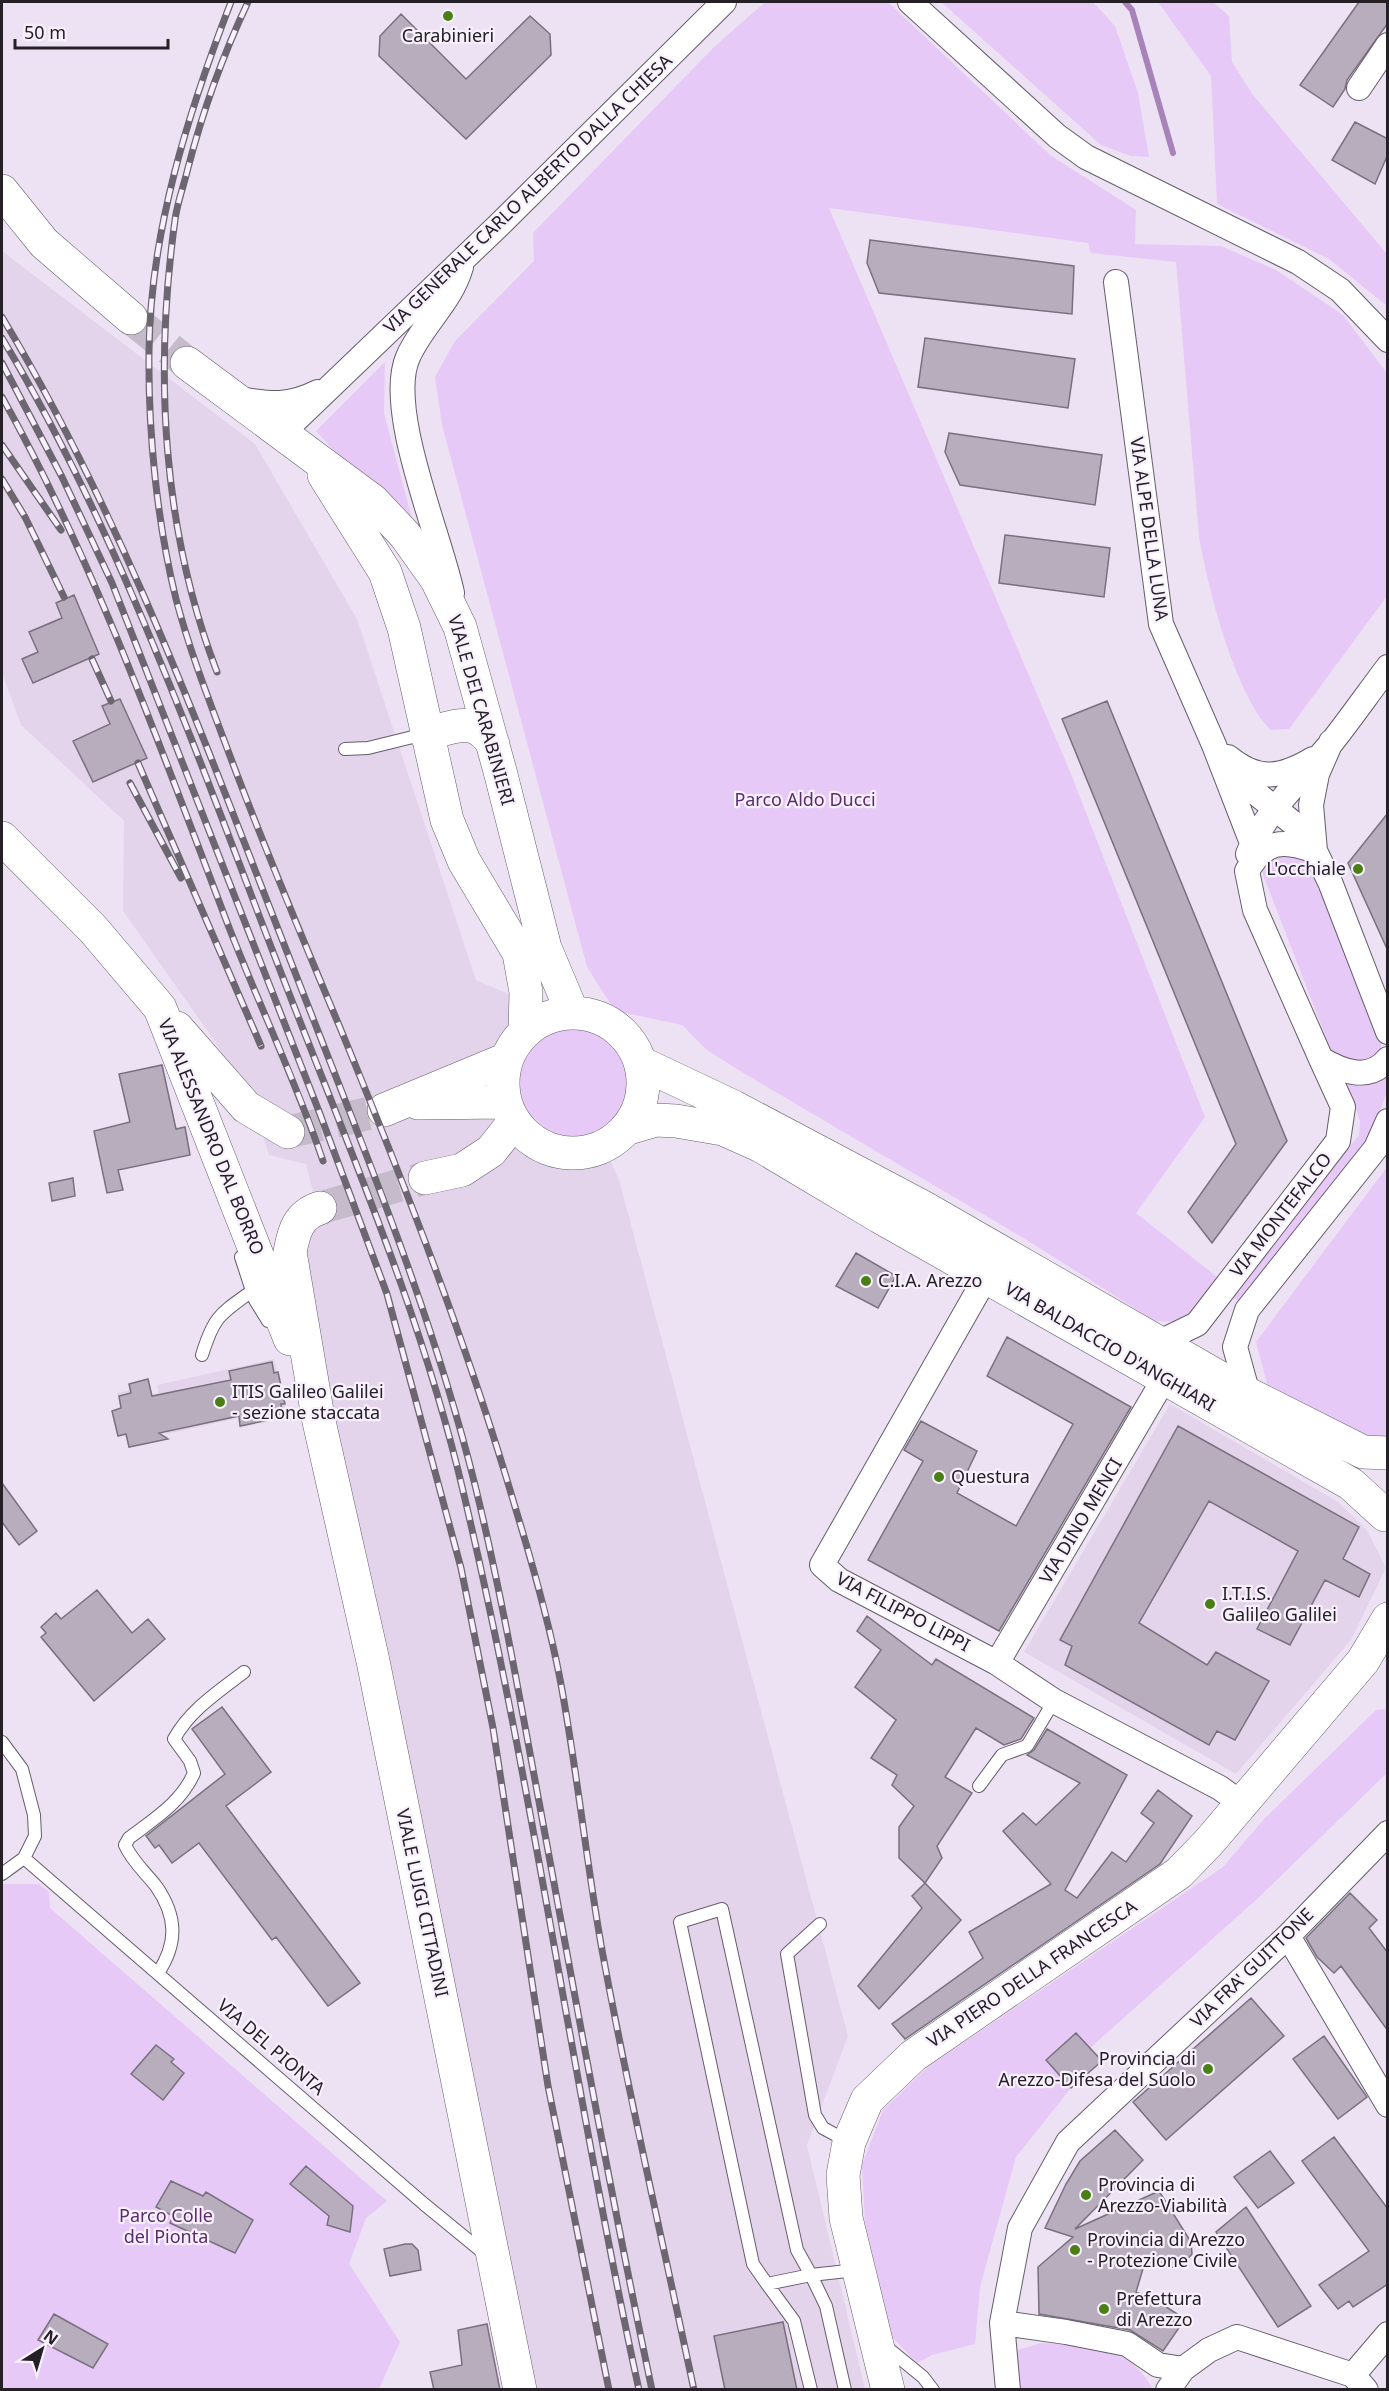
<svg xmlns="http://www.w3.org/2000/svg" width="1389" height="2391" viewBox="0 0 1389 2391" font-family="'Noto Sans',sans-serif">
<rect width="100%" height="100%" fill="#ede2f3"/>
<!-- built -->
<path fill="#e3d4eb" d="M2 251 255 444 357 619 476 980 543 1009 619 1180 848 2036 807 2145 865 2389H532L355 1522 314 1305 305 1240 321 1223 306 1164 269 1155 257 1116 216 1043 123 911 124 821 21 725 2 673Z
M274 1359 288 1417 240 1428 238 1418 167 1434 165 1423 158 1424 162 1439 128 1446 117 1393 150 1386 153 1403 160 1401 157 1385Z
M1170 1404 1338 1502 1367 1530 1386 1568 1351 1640 1236 1774 1024 1652Z"/>
<!-- green -->
<path fill="#e7c9f8" d="M765 2 889 3 1050 155 1136 210 1135 244 1221 246 1276 270 1343 315 1387 373V596L1289 729 1271 730C1235 696 1207 585 1199 536L1176 262 1091 253 1088 243 829 208 1069 769 1205 1117 1136 1213 1221 1280 1191 1322 1155 1321 1022 1237 745 1074 707 1050 682 1025 621 1012 612 1006 587 967 442 425 435 377 455 341 534 261 533 233 715 46Z
M941 2H1093L1115 26 1138 93 1149 157 1131 156 1101 145Z
M1158 2H1213L1229 16 1232 62 1253 95 1387 254V306L1329 259 1217 204 1211 76Z
M385 362 384 413 418 541 316 431Z
M1298 853 1309 866 1381 1036V1051L1367 1063 1347 1065 1332 1053 1262 872 1270 858Z
M520 1082a54 54 0 1 1 108 0a54 54 0 1 1-108 0Z
M1387 1067V1091L1375 1128 1240 1302 1231 1296 1359 1135 1360 1121 1345 1078Z
M1387 1167V1436L1361 1437 1267 1384 1256 1342Z
M1387 1709V1773L1256 1900 1090 2048 1076 2033 1046 2060 1071 2088 1016 2157 980 2287 975 2344 932 2355 917 2363 892 2337 865 2224 862 2165 883 2110 929 2066 1223 1867 1264 1819 1376 1710Z
M2 1884H39L49 1892 50 1908 387 2201 366 2218 349 2264 400 2342 379 2389H2Z
M1041 2343C1085 2345 1129 2344 1152 2388L1019 2389 1014 2351Z"/>
<g fill="none" stroke-linecap="round" stroke-linejoin="round">
<!-- stream -->
<path stroke="#a783ba" stroke-width="6" d="M1125 2 1132 10 1173 153"/>
</g>
<!-- building -->
<path fill="#b7adbd" stroke="#79707f" stroke-width="1.5" d="M1359 2H1388V23L1347 80 1345 89 1333 107 1300 85Z
M401 14 466 79 530 16 550 34 551 55 466 139 379 56 380 36Z
M1355 122 1388 139V154L1375 184 1332 160Z
M870 240 1074 266 1072 314 879 293 867 263Z
M925 338 1075 359 1068 408 918 387Z
M949 433 1102 455 1095 505 960 485 945 452Z
M1005 535 1110 548 1104 597 999 583Z
M74 595 99 654 33 683 22 659 38 652 29 632 62 618 56 603Z
M120 699 147 758 93 782 73 741 110 724 102 706Z
M1107 701 1287 1141 1212 1243 1188 1212 1236 1144 1062 719Z
M1388 813V951L1348 863Z
M162 1065 176 1129 185 1127 190 1155 118 1170 123 1190 107 1193 94 1131 130 1122 119 1074Z
M73 1178 75 1196 52 1201 49 1183Z
M856 1253 896 1276 878 1308 836 1286Z
M1007 1337 1131 1407 999 1631 868 1560 923 1461 904 1450 921 1421 977 1451 957 1493 1016 1526 1073 1424 987 1376Z
M272 1362 274 1373 278 1372 285 1404H281L283 1417 240 1426 239 1416 159 1433 168 1439 129 1447 126 1434 118 1436 112 1411 121 1408 119 1396 131 1393 129 1384 148 1379 152 1396 231 1380 229 1371Z
M1178 1426 1359 1527 1343 1559 1370 1574 1359 1597 1325 1580 1290 1645 1257 1629 1298 1551 1209 1501 1139 1623 1207 1665 1216 1652 1269 1681 1235 1740 1217 1731 1209 1745 1065 1665 1072 1646 1060 1640Z
M2 1483 37 1531 19 1545 2 1522Z
M97 1590 132 1633 148 1619 165 1639 94 1701 41 1637 46 1633 41 1627 56 1613 61 1619Z
M867 1616 932 1665 936 1659 1034 1718 1021 1739 1004 1745 976 1728 945 1777 972 1793 937 1846 942 1858 925 1883 899 1858V1827L914 1806 892 1785 897 1775 871 1758 896 1720 855 1687 881 1650 857 1631Z
M222 1707 271 1772 226 1806 360 1983 328 2006 276 1937 272 1940 199 1843 172 1863 159 1845 155 1848 146 1836 225 1774 192 1729Z
M1047 1729 1127 1775 1065 1890 1077 1898 1112 1852 1126 1862 1154 1823 1141 1813 1158 1790 1192 1816 1160 1864 905 2039 892 2024 983 1958 969 1932 1051 1884 1003 1831 1023 1813 1036 1825 1080 1783 1027 1755 1034 1750Z
M925 1883 961 1920 879 2009 858 1986 922 1908 912 1896Z
M1350 1893 1377 1920 1369 1928 1388 1953V2031L1341 1966 1334 1973 1317 1957 1306 1938Z
M1251 1998 1284 2036 1166 2140 1133 2102Z
M1076 2033 1102 2061 1071 2088 1046 2060Z
M1324 2036 1367 2097 1338 2119 1293 2059Z
M156 2045 174 2059 171 2062 184 2073 163 2100 131 2074Z
M1115 2130 1143 2160 1075 2229 1159 2191 1191 2242 1192 2254 1182 2265 1169 2268 1145 2262 1136 2292 1154 2299 1185 2319 1163 2351 1130 2330 1039 2314 1038 2267 1073 2237 1045 2228 1066 2184 1080 2161Z
M1334 2137 1388 2209V2284L1353 2307 1349 2301 1338 2309 1319 2285 1369 2251 1302 2161Z
M1270 2151 1294 2183 1258 2208 1234 2177Z
M306 2166 353 2206 350 2232 327 2225 329 2216 290 2184Z
M171 2181 203 2196 206 2192 253 2220 235 2253 170 2223 173 2216 156 2207Z
M1246 2207 1311 2306 1278 2327 1216 2232Z
M405 2244H412L418 2250 421 2270 390 2276 384 2249Z
M54 2314 108 2344 93 2368 38 2340Z
M783 2322 797 2390H725L714 2336Z
M487 2324 500 2390H434L430 2372 462 2365 458 2330Z"/>
<g fill="none" stroke-linecap="round" stroke-linejoin="round">
<!-- secondary-tunnel -->
<path stroke="#c5bbca" stroke-width="33" stroke-dasharray="33 16" stroke-linecap="butt" d="M131 318 187 363
M288 1132 384 1110
M320 1208 425 1178"/>
<defs>
<path id="service" d="M345 749 368 748 425 734
M241 1257 255 1300 268 1321
M202 1355C214 1316 220 1314 252 1291
M2 1742 22 1769 34 1815 35 1836 24 1858 424 2204 485 2254
M979 1786 1002 1755 1027 1746 1054 1701
M2 1874 24 1858
M820 1924 787 1954 815 2115 823 2128 847 2141
M158 1973C178 1943 177 1916 156 1886 145 1872 132 1861 125 1845L129 1838C154 1819 181 1803 194 1773L190 1761 174 1739C190 1710 218 1692 244 1672
M767 2284 753 2264 680 1922 722 1909 797 2250 811 2275 856 2270
M885 2346 923 2377 933 2390
M811 2390 794 2321 767 2284 811 2275 826 2306 845 2390"/>
<path id="minor" d="M910 2 1057 136 1086 157 1298 262 1340 290 1388 340
M1359 88 1388 45
M1116 282 1161 624 1214 745 1252 843
M238 399C271 404 288 407 318 392
M282 433 499 225 724 2
M452 593C440 535 385 409 408 357 422 325 451 302 461 267
M1331 742 1317 774 1311 805 1315 851 1330 882 1388 1032
M1228 757C1258 782 1281 778 1313 759
M1222 766 1298 827 1315 851
M1315 851C1283 839 1265 840 1247 871L1255 910 1321 1059C1343 1072 1369 1082 1388 1059
M1248 854C1263 814 1305 775 1332 742 1351 718 1369 692 1388 667
M986 1277 822 1565 839 1580 997 1663 1054 1701 1220 1788 1242 1804
M1158 1343 1197 1324 1338 1141 1343 1107 1321 1059
M1248 1394 1235 1347 1247 1310 1376 1148 1388 1121
M997 1663 1164 1379
M1288 1936 1388 2105
M1002 2323 1066 2332 1127 2344 1158 2365 1183 2369 1168 2390
M1183 2369 1209 2350 1237 2337 1353 2375 1366 2390
M1353 2375 1388 2334
M1008 2390 1002 2323 1020 2228 1068 2142 1288 1936 1388 1833"/>
<path id="secondary" d="M2 191 44 243 131 318
M187 363 373 501 405 535 437 580 460 627 500 771 545 948 572 1012
M324 475 385 572 404 628 447 820 464 861 519 953 526 992 525 1031
M426 734C455 727 474 715 493 744
M2 838 93 929 160 1008 290 1339
M503 1083a70 70 0 1 1 140 0a70 70 0 1 1-140 0Z
M177 1028 246 1107 288 1132
M641 1063 734 1107 923 1207 1248 1394 1363 1452 1388 1453
M418 1103 505 1102
M384 1110 507 1059
M629 1128 656 1120 676 1121 723 1129 761 1146 880 1217 1351 1484 1385 1515
M425 1178 462 1170 491 1151 514 1122
M320 1208C298 1215 294 1231 290 1252L318 1417 373 1661 520 2390
M888 2390 846 2218 843 2175 849 2142 867 2100 913 2056 1179 1873 1209 1842 1363 1661 1388 1619"/>
</defs>
<!-- service casing -->
<use href="#service" stroke="#665d6b" stroke-width="14"/>
<!-- minor casing -->
<use href="#minor" stroke="#665d6b" stroke-width="26"/>
<!-- secondary casing -->
<use href="#secondary" stroke="#665d6b" stroke-width="34"/>
<!-- service -->
<use href="#service" stroke="#fff" stroke-width="12"/>
<!-- minor -->
<use href="#minor" stroke="#fff" stroke-width="24"/>
<!-- secondary -->
<use href="#secondary" stroke="#fff" stroke-width="33"/>
<defs>
<path id="rail" d="M231 2C188 113 150 232 149 352 148 432 157 522 176 599 191 656 213 710 233 764 267 854 304 942 341 1030 406 1188 468 1346 516 1510 533 1566 549 1622 560 1679 577 1769 586 1860 602 1950 629 2097 663 2243 694 2390
M2 317C124 520 203 738 289 957 356 1130 430 1304 475 1485 501 1591 520 1700 540 1807 576 2002 611 2196 652 2390
M2 338C123 539 200 764 285 983 350 1151 423 1318 464 1495 534 1790 574 2092 639 2390
M2 363 62 477 112 583 320 1114 387 1294 461 1568 493 1728 548 2086 609 2390
M2 397C94 561 158 741 225 917 256 999 295 1078 323 1161
M2 445 61 530
M2 479 25 517 64 597
M92 659 111 701
M217 672C162 529 154 372 175 220 177 203 184 185 188 168 203 110 223 55 248 2
M138 763 261 1046
M130 783 181 878"/>
</defs>
<!-- rail casing -->
<use href="#rail" stroke="#6c6670" stroke-width="7"/>
<!-- rail -->
<use href="#rail" stroke="#f9f0fe" stroke-width="4.5" stroke-dasharray="14" stroke-linecap="butt"/>
</g>
<!-- markers -->
<g fill="#497f14" stroke="#f9f0fe" stroke-width="2">
<circle cx="448" cy="16" r="6"/>
<circle cx="1358" cy="869" r="6"/>
<circle cx="866" cy="1281" r="6"/>
<circle cx="220" cy="1402" r="6"/>
<circle cx="939" cy="1477" r="6"/>
<circle cx="1210" cy="1604" r="6"/>
<circle cx="1208" cy="2069" r="6"/>
<circle cx="1086" cy="2195" r="6"/>
<circle cx="1075" cy="2250" r="6"/>
<circle cx="1104" cy="2309" r="6"/>
</g>
<g text-anchor="middle" stroke-width="4.5" stroke-linejoin="round" paint-order="stroke">
<!-- poi labels -->
<g font-size="18" fill="#242026" stroke="#f9f0fe" text-anchor="start">
<text x="448" y="42" text-anchor="middle">Carabinieri</text>
<text x="1346" y="875" text-anchor="end">L'occhiale</text>
<text x="878" y="1287">C.I.A. Arezzo</text>
<text x="232" y="1398">ITIS Galileo Galilei<tspan x="232" dy="21">- sezione staccata</tspan></text>
<text x="951" y="1483">Questura</text>
<text x="1222" y="1600">I.T.I.S.<tspan x="1222" dy="21">Galileo Galilei</tspan></text>
<text x="1196" y="2065" text-anchor="end">Provincia di<tspan x="1196" dy="21">Arezzo-Difesa del Suolo</tspan></text>
<text x="1098" y="2191">Provincia di<tspan x="1098" dy="21">Arezzo-Viabilità</tspan></text>
<text x="1087" y="2246">Provincia di Arezzo<tspan x="1087" dy="21">- Protezione Civile</tspan></text>
<text x="1116" y="2305">Prefettura<tspan x="1116" dy="21">di Arezzo</tspan></text>
</g>
<!-- street labels -->
<g font-size="18" fill="#242026" stroke="#f9f0fe">
<text transform="translate(528 194) rotate(-44)" y="6">VIA GENERALE CARLO ALBERTO DALLA CHIESA</text>
<text transform="translate(1149 529) rotate(82)" y="6">VIA ALPE DELLA LUNA</text>
<text transform="translate(481 710) rotate(74)" y="6">VIALE DEI CARABINIERI</text>
<text transform="translate(211 1137) rotate(68)" y="6">VIA ALESSANDRO DAL BORRO</text>
<text transform="translate(1281 1215) rotate(-52)" y="6">VIA MONTEFALCO</text>
<text transform="translate(1110 1347) rotate(30)" y="6">VIA BALDACCIO D'ANGHIARI</text>
<text transform="translate(1081 1521) rotate(-59)" y="6">VIA DINO MENCI</text>
<text transform="translate(903 1612) rotate(28)" y="6">VIA FILIPPO LIPPI</text>
<text transform="translate(422 1903) rotate(78)" y="6">VIALE LUIGI CITTADINI</text>
<text transform="translate(1252 1968) rotate(-44)" y="6">VIA FRA' GUITTONE</text>
<text transform="translate(1032 1974) rotate(-34)" y="6">VIA PIERO DELLA FRANCESCA</text>
<text transform="translate(271 2047) rotate(41)" y="6">VIA DEL PIONTA</text>
</g>
<!-- park labels -->
<g font-size="18" fill="#592b6f" stroke="#f9f0fe">
<text x="805" y="806">Parco Aldo Ducci</text>
<text x="166" y="2222">Parco Colle<tspan x="166" dy="21">del Pionta</tspan></text>
</g>
</g>
<!-- border -->
<rect width="1389" height="2391" fill="none" stroke="#242026" stroke-width="6"/>
<!-- north arrow -->
<g transform="translate(42 2349) rotate(37)" stroke="#f9f0fe" stroke-width="4.5" paint-order="stroke">
<path d="M0-4.5L10 22L0 15L-10 22Z" fill="#242026"/>
<text y="-9" font-size="16" font-weight="bold" text-anchor="middle" fill="#242026">N</text>
</g>
<!-- scale -->
<path d="M15 39v9h153v-9" fill="none" stroke="#242026" stroke-width="3"/>
<text x="24" y="39" font-size="18" fill="#242026" stroke="#f9f0fe" stroke-width="4.5" paint-order="stroke">50 m</text>
</svg>
